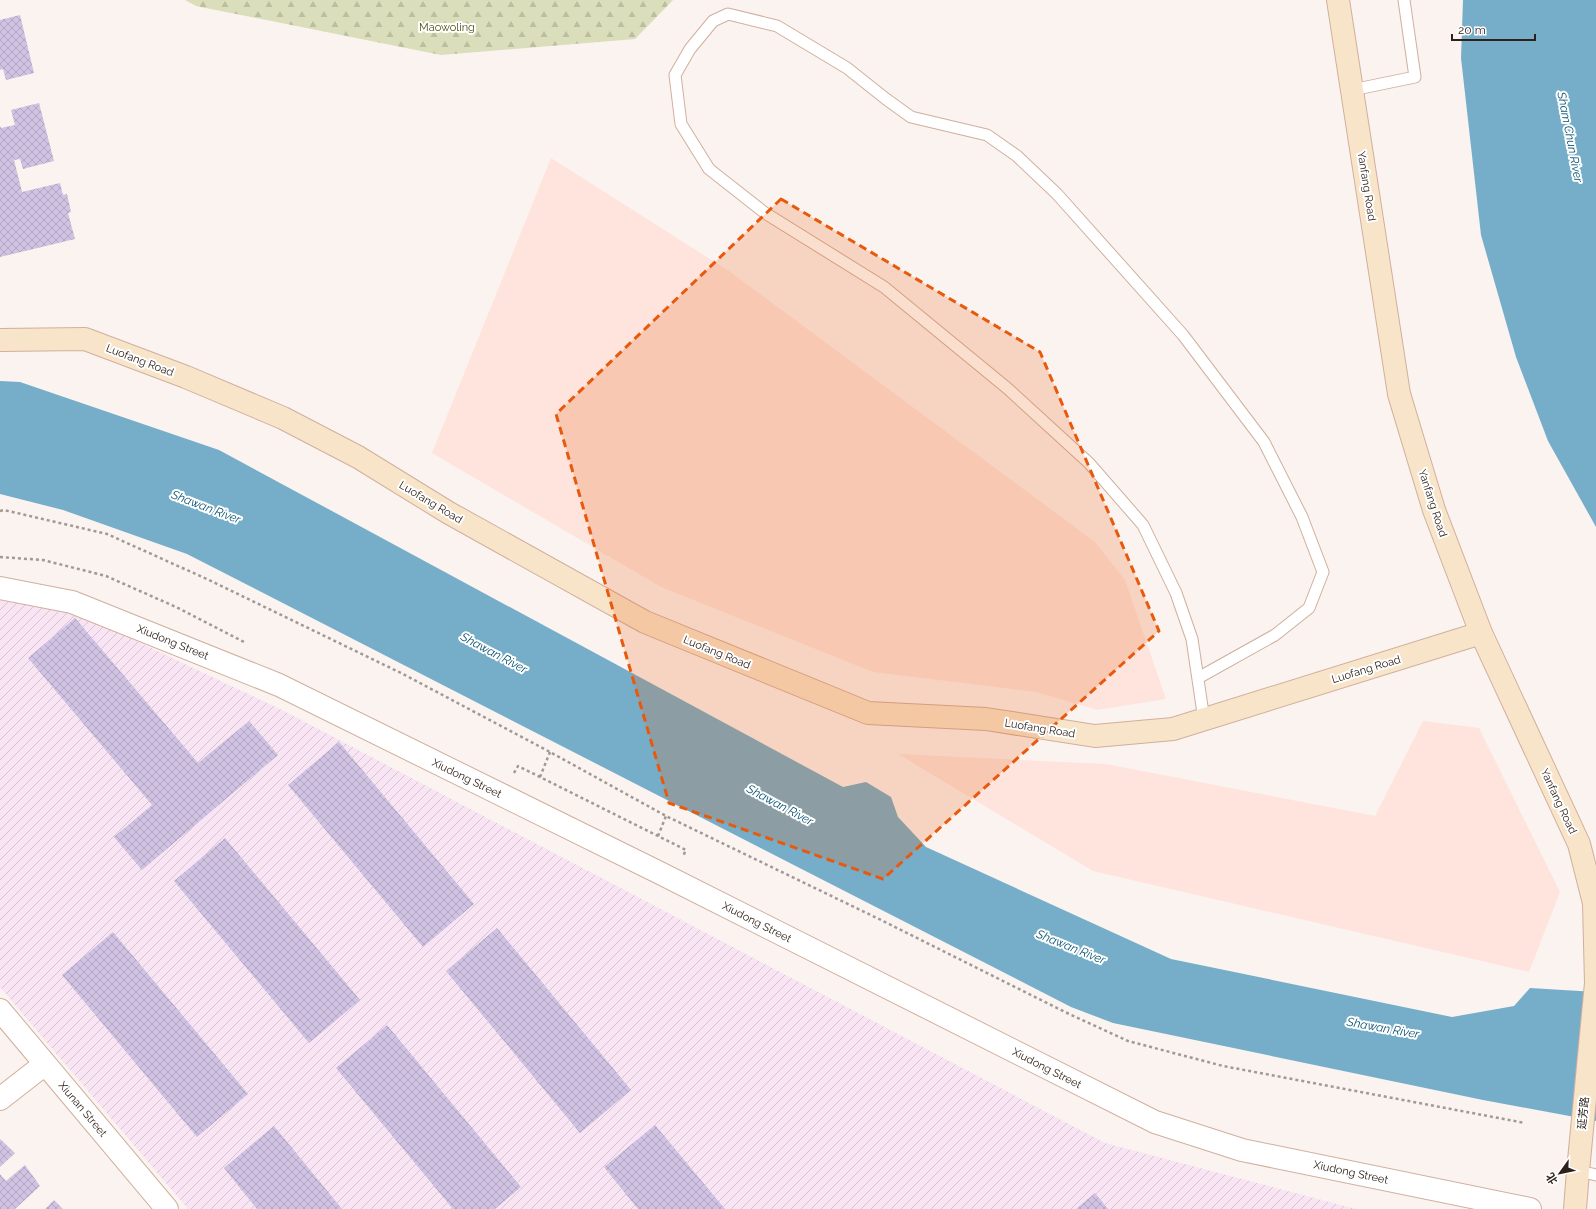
<svg xmlns="http://www.w3.org/2000/svg" width="1596" height="1209" viewBox="0 0 1596 1209" font-family="Raleway,'Noto Sans SC',sans-serif">
<defs>
<pattern id="industrial-furrows" width="10" height="10" patternUnits="userSpaceOnUse"><rect width="10" height="10" fill="#f8e4f3"/><path d="M-1 1l2-2M0 10L10 0M9 11l2-2" fill="none" stroke="#d5c3d0"/></pattern>
<pattern id="forest-firs" width="22" height="20" patternUnits="userSpaceOnUse"><rect width="22" height="20" fill="#dadeba"/><path d="M5 1l3.5 6h-7zM16 11l3.5 6h-7z" fill="#bbbe9f"/></pattern>
<pattern id="building-cross-hatch" width="8" height="8" patternUnits="userSpaceOnUse"><rect width="8" height="8" fill="#cfc2e2"/><path d="M0 0l8 8M0 8l8-8" fill="none" stroke="#b2a6c1"/></pattern>
</defs>
<rect width="100%" height="100%" fill="#faf3ef"/>
<!-- commercial -->
<path fill="#fee4dc" d="M551 158 729 271 1095 542 1125 580 1166 699 1097 710 1036 692 873 672 661 587 432 453Z
M1423 721 1479 728 1560 892 1529 972 1093 871 898 754 1106 764 1375 816Z"/>
<!-- industrial -->
<path fill="url(#industrial-furrows)" d="M0 596 71 610 286 712 1105 1143 1356 1209H188L0 987Z"/>
<!-- forest -->
<path fill="url(#forest-firs)" d="M185 0H673L635 39 441 55 196 6Z"/>
<!-- water -->
<path fill="#76aeca" d="M1463 0H1596V527L1548 441 1516 357 1481 235 1461 58Z
M0 381 20 382 219 450 843 787 866 782 891 797 898 817 926 847 1171 959 1452 1017 1514 1006 1530 988 1596 992V1121L1483 1100 1113 1023 1071 1007 187 554 63 510 0 494Z"/>
<!-- building -->
<path fill="url(#building-cross-hatch)" d="M20 15 34 73 6 80 3 69 0 70V20Z
M39 103 54 161 23 169 20 159 14 160 22 192 60 183 63 195 67 194 71 212 68 213 75 239 0 257V126L1 128 15 125 11 110Z
M75 618 198 763 249 721 278 755 142 870 114 837 152 805 28 658Z
M339 742 474 904 423 947 288 785Z
M225 838 360 1000 309 1043 174 881Z
M497 928 631 1090 580 1133 446 971Z
M113 932 248 1094 197 1137 62 975Z
M387 1025 521 1187 495 1209H453L336 1068Z
M655 1125 725 1209H638L604 1167Z
M274 1126 342 1209H257L224 1168Z
M0 1139 15 1153 0 1167Z
M25 1165 40 1186 15 1209H0V1174L6 1181Z
M1095 1193 1108 1209H1076Z
M54 1200 63 1209H45Z"/>
<g fill="none" stroke-linecap="round" stroke-linejoin="round">
<defs>
<path id="service" d="M1352 90 1415 77 1404 0
M1198 678 1275 635 1309 608 1323 572 1302 517 1264 442 1183 335 1057 194 1017 156 987 135 911 117 886 99 847 68 777 26 728 14 713 21 690 49 675 75 681 124 709 169 765 213 884 287 1007 388 1089 463 1143 525 1176 593 1192 639 1204 720
M1578 1171 1596 1175"/>
<path id="minor" d="M0 588 72 602 279 685 658 872 1155 1122 1242 1150 1530 1209
M0 1010 167 1209
M0 1099 45 1064"/>
<path id="secondary" d="M1338 0 1399 394 1434 510 1481 633 1579 844 1594 903 1596 983 1578 1171 1575 1209
M0 340 85 339 186 377 283 418 358 457 449 513 645 622 868 713 986 719 1095 736 1173 729 1481 633"/>
</defs>
<!-- service casing -->
<use href="#service" stroke="#d1af9d" stroke-width="13"/>
<!-- minor casing -->
<use href="#minor" stroke="#d1af9d" stroke-width="24"/>
<!-- secondary casing -->
<use href="#secondary" stroke="#d1af9d" stroke-width="24"/>
<!-- path -->
<path stroke="#a29993" stroke-width="2.5" stroke-dasharray="3 3" stroke-linecap="butt" d="M0 511 4 510 107 534 209 580 403 674 550 752 666 816 881 920 1065 1012 1128 1041 1223 1066 1525 1123
M0 557 43 560 106 576 176 607 244 642
M514 773 518 766 686 850 683 856
M540 777 550 752
M658 836 666 816"/>
<!-- service -->
<use href="#service" stroke="#fff" stroke-width="11"/>
<!-- minor -->
<use href="#minor" stroke="#fff" stroke-width="22"/>
<!-- secondary -->
<use href="#secondary" stroke="#f8e4c8" stroke-width="22"/>
</g>
<!-- marked area -->
<path fill="#e8590c" fill-opacity="0.2" stroke="#e8590c" stroke-width="3" stroke-dasharray="8 5" stroke-linejoin="round" d="M781 199 1040 352 1159 631 883 879 669 803 556 414Z"/>
<g text-anchor="middle" stroke-width="4" stroke-linejoin="round" paint-order="stroke">
<!-- park labels -->
<g font-size="11" fill="#4d5114" stroke="#fff">
<text x="447" y="31">Maowoling</text>
</g>
<!-- street labels -->
<g font-size="11" fill="#2e211a" stroke="#fff">
<text transform="translate(1367 186) rotate(81)" y="4">Yanfang Road</text>
<text transform="translate(140 360) rotate(21)" y="4">Luofang Road</text>
<text transform="translate(431 502) rotate(31)" y="4">Luofang Road</text>
<text transform="translate(1433 503) rotate(72)" y="4">Yanfang Road</text>
<text transform="translate(173 642) rotate(22)" y="4">Xiudong Street</text>
<text transform="translate(717 652) rotate(22)" y="4">Luofang Road</text>
<text transform="translate(1366 669) rotate(-17)" y="4">Luofang Road</text>
<text transform="translate(1040 728) rotate(9)" y="4">Luofang Road</text>
<text transform="translate(467 778) rotate(26)" y="4">Xiudong Street</text>
<text transform="translate(1559 801) rotate(65)" y="4">Yanfang Road</text>
<text transform="translate(757 922) rotate(27)" y="4">Xiudong Street</text>
<text transform="translate(1047 1068) rotate(27)" y="4">Xiudong Street</text>
<text transform="translate(83 1109) rotate(50)" y="4">Xiunan Street</text>
<text transform="translate(1583 1113) rotate(-84)" y="4">延芳路</text>
<text transform="translate(1351 1172) rotate(12)" y="4">Xiudong Street</text>
</g>
<!-- water labels -->
<g font-size="12" font-style="italic" fill="#0c5673" stroke="#fff">
<text transform="translate(1570 137) rotate(79)" y="4">Sham Chun River</text>
<text transform="translate(206 507) rotate(21)" y="4">Shawan River</text>
<text transform="translate(494 653) rotate(28)" y="4">Shawan River</text>
<text transform="translate(780 805) rotate(28)" y="4">Shawan River</text>
<text transform="translate(1071 947) rotate(22)" y="4">Shawan River</text>
<text transform="translate(1383 1028) rotate(10)" y="4">Shawan River</text>
</g>
</g>
<!-- north arrow -->
<g transform="translate(1560 1173) rotate(237)" stroke="#ffffff" stroke-width="3" paint-order="stroke">
<path d="M0-3L7 15L0 10L-7 15Z" fill="#2e211a"/>
<text y="-6" font-size="11" font-weight="bold" text-anchor="middle" fill="#2e211a">北</text>
</g>
<!-- scale -->
<path d="M1452 34v6h83v-6" fill="none" stroke="#2e211a" stroke-width="2"/>
<text x="1458" y="34" font-size="12" fill="#2e211a" stroke="#ffffff" stroke-width="3" paint-order="stroke">20 m</text>
</svg>
